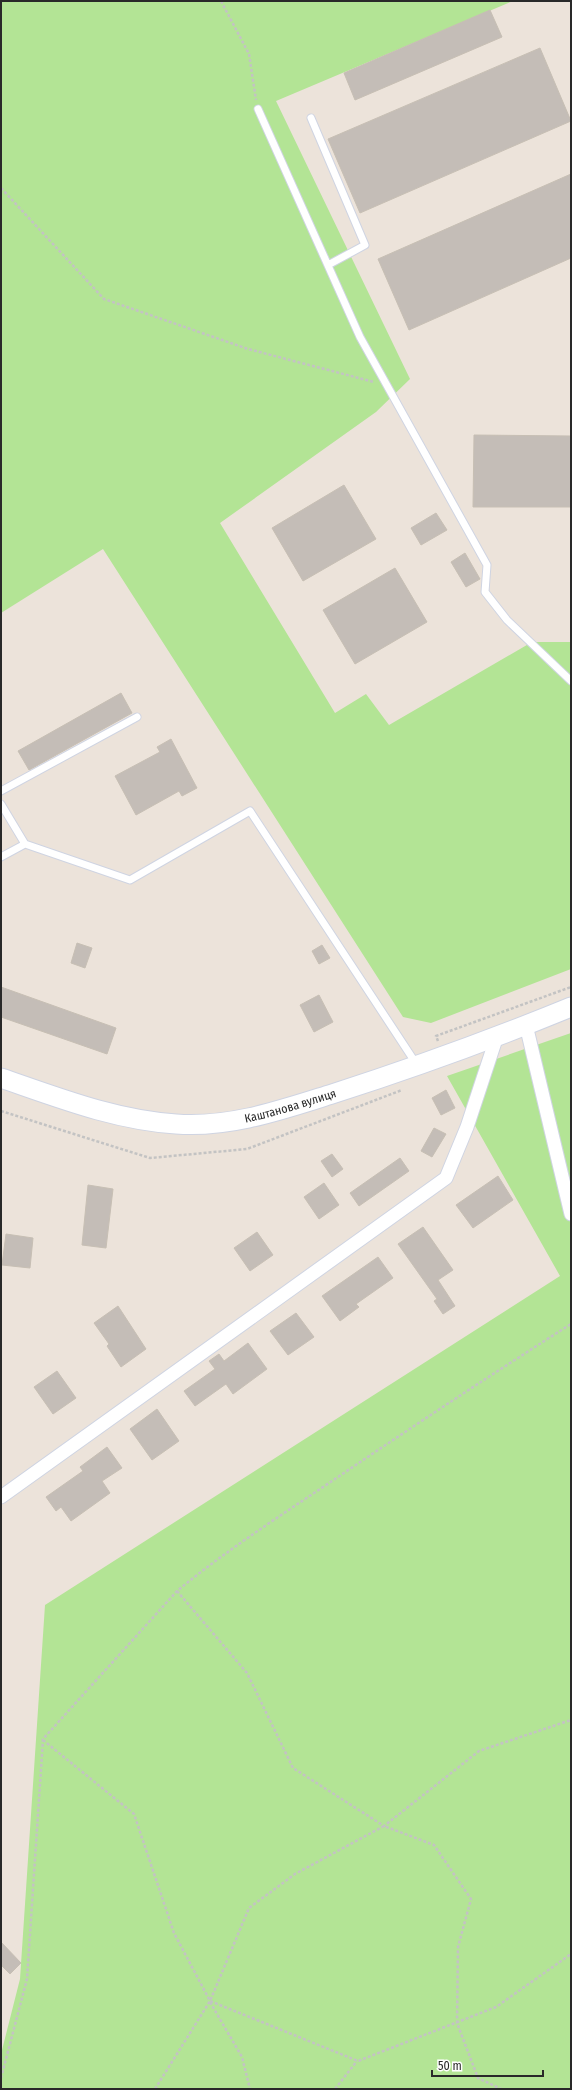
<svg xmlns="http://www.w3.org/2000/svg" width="572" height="2090" viewBox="0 0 572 2090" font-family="'Fira Sans Condensed',sans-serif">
<rect width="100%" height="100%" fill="#ece3da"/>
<!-- green -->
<path fill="#b3e495" d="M1 1H513L276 101 410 379 376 412 220 523 335 713 366 694 389 725 532 642H571V969L431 1023 403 1017 103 549 1 613Z
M571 1033V2089H1V2054L20 1979 45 1605 560 1276 447 1076Z"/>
<!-- building -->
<path fill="#c4bdb7" stroke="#c7bfb4" d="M490 10 502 37 355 100 344 73Z
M540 48 571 121 360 213 328 139Z
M571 174V258L409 330 378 259Z
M474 435 571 436V507H473Z
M344 485 376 539 303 581 272 528Z
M436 513 447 530 421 545 411 528Z
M465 553 480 579 466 587 451 562Z
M395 568 427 622 355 664 323 610Z
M121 693 132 713 29 770 18 751Z
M171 739 197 788 182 796 179 791 136 815 115 776 160 752 157 747Z
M77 943 92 948 85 968 71 963Z
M322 945 330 958 319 964 312 951Z
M1 987 116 1028 107 1054 1 1017Z
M319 995 333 1022 314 1032 300 1005Z
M446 1090 455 1108 441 1115 432 1098Z
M434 1128 446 1134 432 1157 421 1151Z
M332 1154 343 1169 332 1177 321 1161Z
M400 1158 409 1171 359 1206 350 1193Z
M498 1176 513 1200 473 1228 456 1205Z
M324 1183 339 1205 319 1219 304 1197Z
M88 1185 113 1189 106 1248 82 1245Z
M423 1227 453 1270 438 1280 455 1306 443 1314 434 1301 437 1299 398 1244Z
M257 1232 273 1255 250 1271 234 1248Z
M6 1234 33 1238 30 1268 2 1265Z
M378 1257 393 1278 356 1304 359 1307 340 1321 322 1296Z
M118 1306 146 1349 121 1367 107 1346 109 1344 94 1323Z
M296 1313 314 1337 288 1355 270 1331Z
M248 1343 267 1369 233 1394 226 1384 195 1406 184 1391 215 1369 209 1361 219 1354 224 1361Z
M57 1371 76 1398 53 1414 34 1387Z
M157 1409 179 1441 152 1460 130 1429Z
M107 1447 122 1468 102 1481 110 1493 71 1521 61 1507 56 1511 46 1497 83 1471 80 1467Z
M1 1942 21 1963 10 1974 1 1965Z"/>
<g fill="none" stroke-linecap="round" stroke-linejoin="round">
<defs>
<path id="lane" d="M258 109 360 337 487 565 485 592 507 620 571 681
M311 118 365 245 328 265
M1 791 137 717
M1 804 25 844 130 880 250 811 417 1065
M1 857 25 844"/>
<path id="street" d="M526 1025 571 1214
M1 1497 446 1178 467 1127 497 1036"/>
<g id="secondary">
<path id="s1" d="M1 1078C59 1098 115 1120 176 1124 230 1128 281 1110 332 1094 413 1068 493 1039 571 1007"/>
</g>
</defs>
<!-- lane casing -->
<use href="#lane" stroke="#cfd4e2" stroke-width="9"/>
<!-- street casing -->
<use href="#street" stroke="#cfd4e2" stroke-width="15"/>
<!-- secondary casing -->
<use href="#secondary" stroke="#cfd4e2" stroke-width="21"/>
<!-- path -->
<path stroke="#c3c3c3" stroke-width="2.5" stroke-dasharray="3 2" stroke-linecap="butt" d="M221 1 249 54 256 100
M1 188 104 299 248 349 374 382
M438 1041 436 1036 571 987
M1 1111 150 1158 247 1149 402 1090
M177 1591 247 1673 293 1768 384 1826 479 1751 571 1720
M43 1740 134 1814 174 1933 210 2001 358 2061 496 2007 571 1954
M210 2002 242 2057 250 2089
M1 2078 27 1979 43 1739 177 1591C228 1549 283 1514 338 1477 415 1425 492 1374 571 1324
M155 2089 210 2001 249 1908 295 1874 384 1826 434 1845 471 1899 458 1947 457 2023 478 2078 501 2089
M335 2089 357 2061"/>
<!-- lane -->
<use href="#lane" stroke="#fff" stroke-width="7"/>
<!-- street -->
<use href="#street" stroke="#fff" stroke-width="13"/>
<!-- secondary -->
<use href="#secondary" stroke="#fff" stroke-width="19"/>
</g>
<g text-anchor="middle" stroke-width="3" stroke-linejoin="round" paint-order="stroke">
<!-- street labels -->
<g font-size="12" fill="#292929" stroke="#fff">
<text dy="4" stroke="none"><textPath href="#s1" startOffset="298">Каштанова вулиця</textPath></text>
</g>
</g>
<!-- border -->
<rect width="572" height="2090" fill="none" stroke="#292929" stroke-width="4"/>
<!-- scale -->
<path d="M432 2070v6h111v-6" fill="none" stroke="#292929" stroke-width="2"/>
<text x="438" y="2070" font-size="12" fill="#292929" stroke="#ffffff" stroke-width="3" paint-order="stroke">50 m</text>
</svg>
